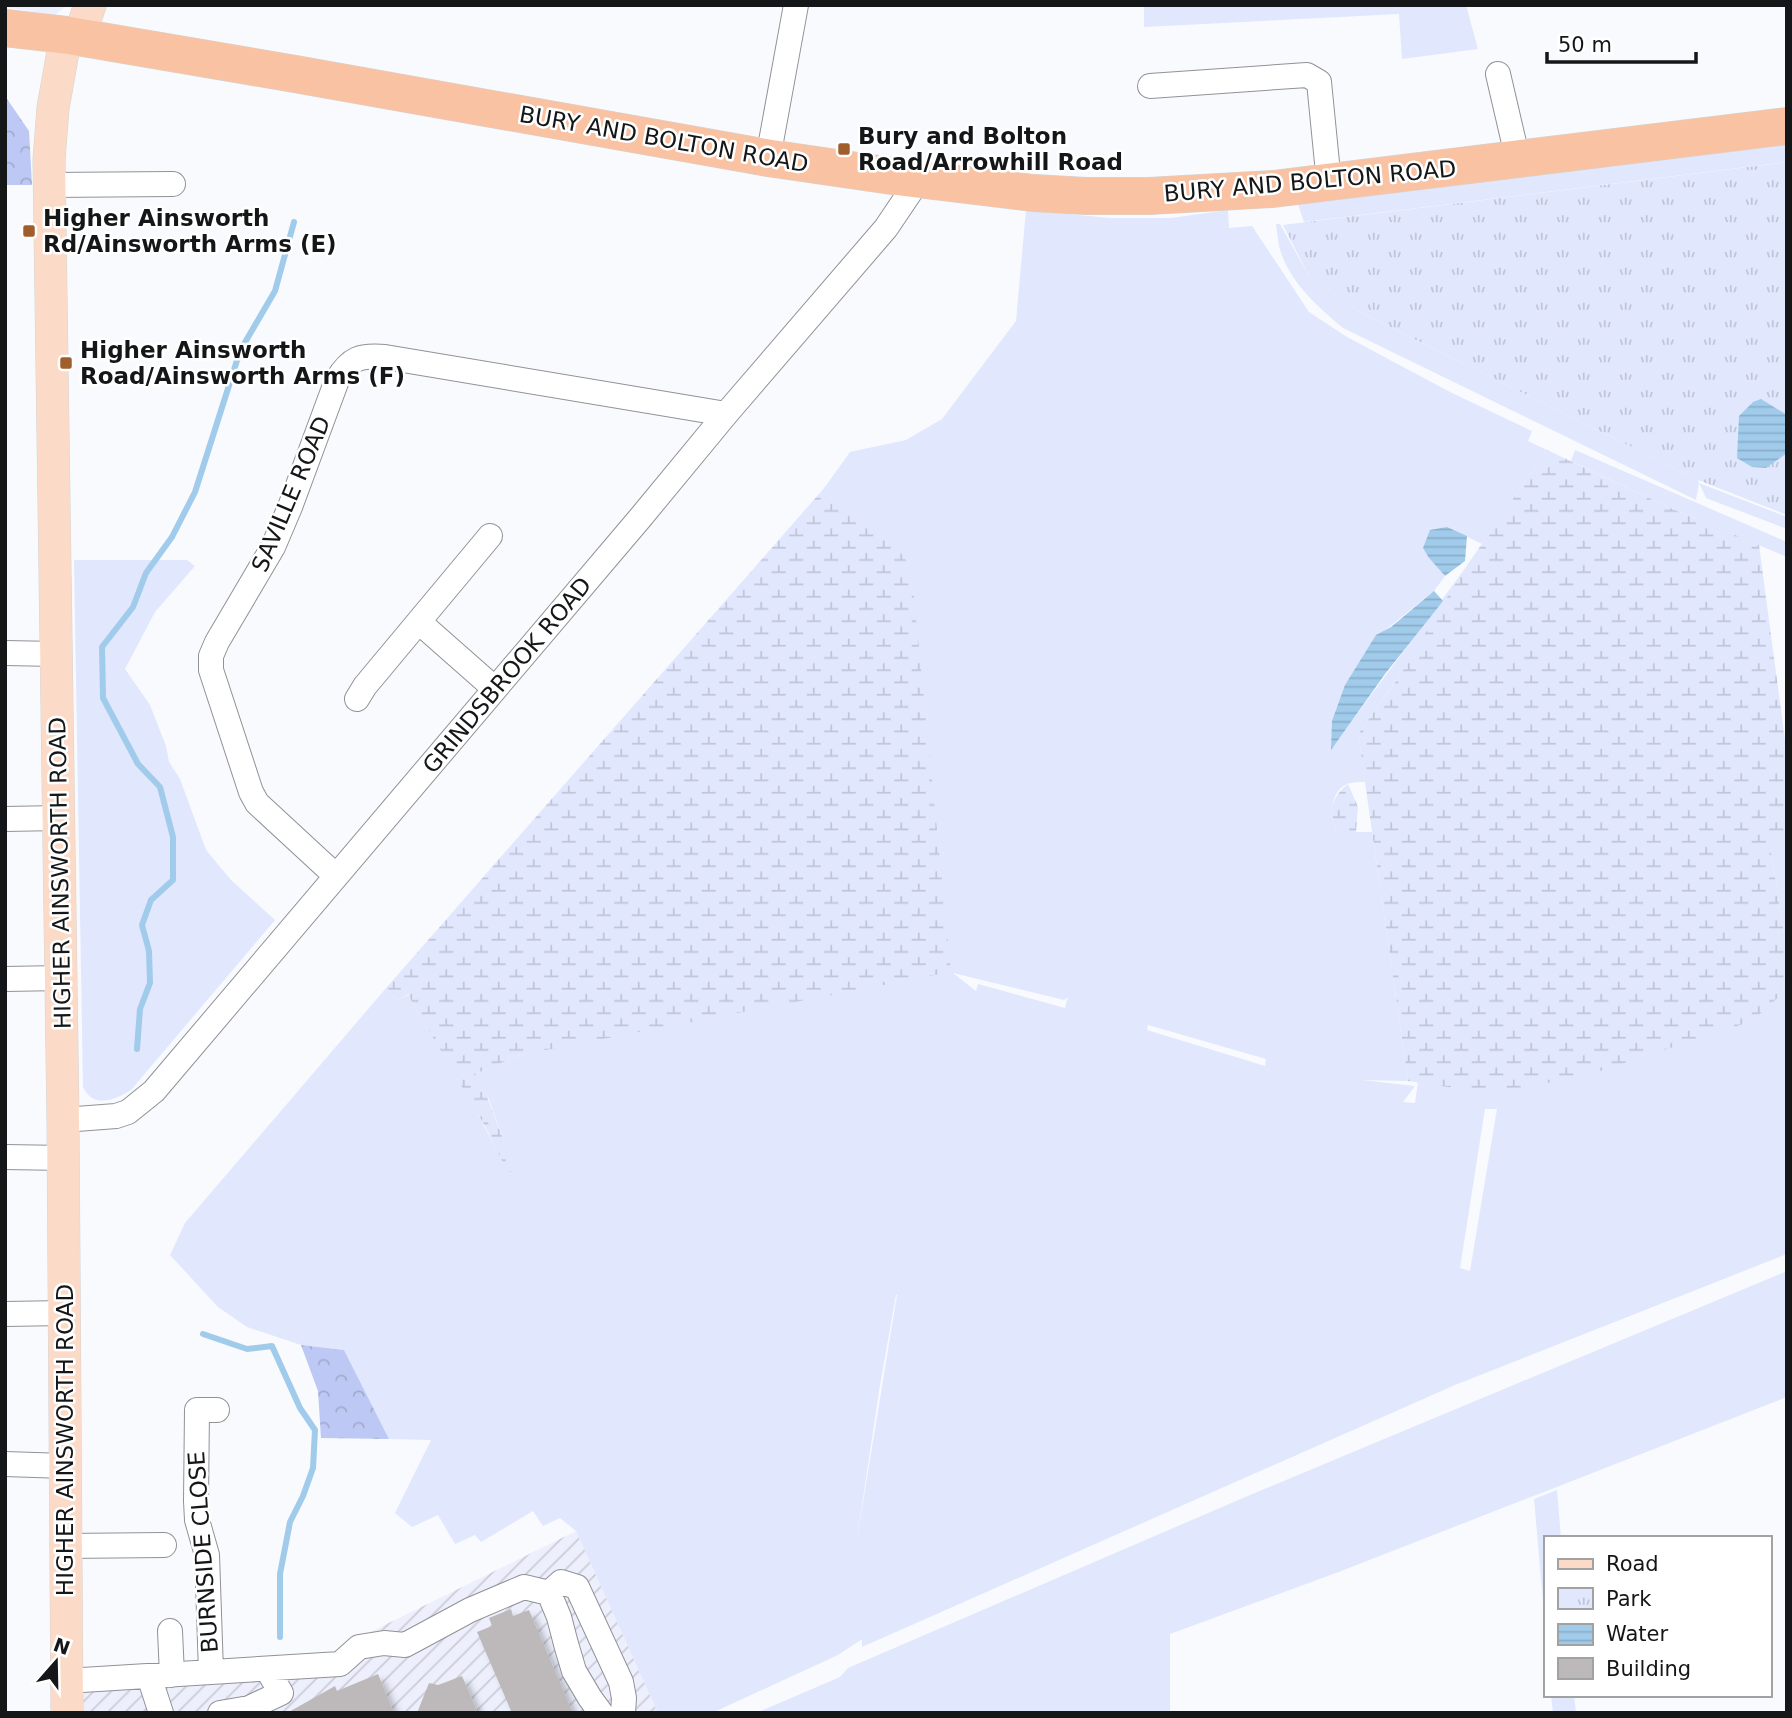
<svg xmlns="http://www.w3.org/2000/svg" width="1792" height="1718" viewBox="0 0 1792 1718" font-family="'DejaVu Sans',sans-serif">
<defs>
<pattern id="industrial-furrows" width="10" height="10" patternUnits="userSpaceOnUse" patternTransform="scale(1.75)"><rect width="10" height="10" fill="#edf0fc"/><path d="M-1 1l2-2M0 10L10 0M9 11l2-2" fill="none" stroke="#cacdd7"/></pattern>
<pattern id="forest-crowns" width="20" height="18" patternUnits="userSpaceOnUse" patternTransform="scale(1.75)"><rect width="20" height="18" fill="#bdc8f4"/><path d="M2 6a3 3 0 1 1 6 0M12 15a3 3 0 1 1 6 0" fill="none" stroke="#a2abd0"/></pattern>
<pattern id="wetland-marsh" width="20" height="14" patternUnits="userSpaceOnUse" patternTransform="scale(1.75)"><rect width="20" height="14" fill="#e1e7fd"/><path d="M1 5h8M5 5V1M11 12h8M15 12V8" fill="none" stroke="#c0c5d8"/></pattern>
<pattern id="park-tufts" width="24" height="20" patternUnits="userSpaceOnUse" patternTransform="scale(1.75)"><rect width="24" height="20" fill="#e1e7fd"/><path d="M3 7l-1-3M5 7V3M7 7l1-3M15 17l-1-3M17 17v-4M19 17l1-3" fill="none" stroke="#c0c5d8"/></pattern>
<pattern id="water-rules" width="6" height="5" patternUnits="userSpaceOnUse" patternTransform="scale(1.75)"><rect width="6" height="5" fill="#a1cbeb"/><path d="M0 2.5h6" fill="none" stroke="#8aaec9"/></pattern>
<filter id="shadow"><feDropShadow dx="6" dy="6" stdDeviation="3.5" flood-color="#0004"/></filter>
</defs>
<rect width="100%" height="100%" fill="#f8fafe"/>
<!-- built -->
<path fill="#edf0fc" d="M5 5H67L55 15 5 7Z"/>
<!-- industrial -->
<path fill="url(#industrial-furrows)" d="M576 1531 658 1713H81V1688L348 1676 350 1642Z"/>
<!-- grass -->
<path fill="#e1e7fd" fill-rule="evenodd" d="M1144 5H1466L1478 49 1402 59 1399 14 1144 27Z
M1787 144V162L1304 222 1298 204Z
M1026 210 1110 218H1171L1228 210 1229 228 1252 226 1309 312 1347 337 1450 392 1532 431 1528 441 1547 450 1482 544 1447 527 1429 558 1445 576 1434 591 1374 639 1331 749 1461 574 1466 583 1358 734 1365 782C1360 782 1352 782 1347 784 1328 793 1332 816 1336 832H1372L1408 1081 1362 1080 1415 1086 1403 1102 1415 1103 1418 1082 1782 994 1787 965V1254L1455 1385 862 1647V1639L838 1655 712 1713H707L706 1711 704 1713H658L576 1531 560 1518 543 1526 533 1511 481 1542 475 1535 455 1544 438 1515 412 1527 395 1513 431 1440 389 1439 344 1350 301 1345 247 1327 218 1307 170 1255 185 1223 387 987 396 1001 408 995 433 1037 475 1074 520 1055 908 563 825 487 850 452 906 440 942 419 1016 321ZM953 973 1064 1000 1068 997 1065 1008 978 984 976 991ZM1148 1025 1266 1059 1265 1066 1147 1030ZM488 1097 514 1169 509 1173 474 1107ZM1485 1109H1497L1470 1271 1460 1268ZM896 1295H897L856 1545 880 1385Z
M1276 224H1280L1309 276 1362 313 1698 480 1699 483 1787 517V529L1706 498 1699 483 1696 500 1343 328C1317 306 1288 281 1279 246 1278 239 1277 231 1276 224Z
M1575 450 1787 542V557L1668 507 1571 461Z
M74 560H187L195 566 155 612 125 669 150 705 166 746 169 762 180 779 206 850 231 880 275 920 131 1090C115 1100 93 1109 83 1087Z
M1787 832V954L1771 851Z
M1787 1271V1397L1336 1573 1170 1634V1713H756L840 1677 848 1668 1250 1495Z
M1557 1490 1561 1538H1545V1624L1534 1499Z
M1551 1695H1574L1576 1713H1553Z"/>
<!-- forest -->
<path fill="url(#forest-crowns)" d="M5 96 29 131 32 185H5Z
M301 1345 344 1350 389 1439 321 1438 318 1391Z"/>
<!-- wetland -->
<path fill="url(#wetland-marsh)" d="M1547 450 1668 507 1759 545 1787 755V832L1771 851 1787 954V965L1782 994 1752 1021 1582 1077 1488 1093 1408 1081 1358 734 1399 677 1461 574Z
M825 487 896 547 908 563 912 578 951 972 520 1055 475 1074 487 1097 515 1170 508 1173 486 1128 408 995 410 993 396 1001 387 987Z
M1348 784 1358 807 1356 832 1352 834 1336 832C1331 811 1329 799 1348 784Z"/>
<!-- park -->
<path fill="url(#park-tufts)" d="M1787 162V515L1698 480 1362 313 1309 276 1283 225Z"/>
<!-- water -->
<path fill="url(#water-rules)" d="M1761 399 1787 415V453L1766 468 1752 467 1737 458 1739 416 1753 402Z
M1447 527 1467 536 1465 561 1445 576 1429 558 1423 548 1430 530Z
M1434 591 1443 601 1385 674 1331 750 1332 721 1345 685 1376 635 1391 627Z"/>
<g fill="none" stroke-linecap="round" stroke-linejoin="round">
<!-- stream -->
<path stroke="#a1cbeb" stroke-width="6" d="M137 1049 140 1009 150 983 149 951 142 925 151 900 173 880V837L160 787 138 764 103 698 102 647 133 607 146 573 172 537 195 492 240 351 275 291 294 222
M203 1334 247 1349 272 1346 300 1408 315 1430 313 1468 303 1496 290 1522 280 1574V1637"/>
</g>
<!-- building -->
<path fill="#bdb9bb" filter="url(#shadow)" d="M511 1609 513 1616 529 1610 573 1713H512L477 1632 492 1626 489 1618Z
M378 1674 394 1713H287L335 1686 337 1691Z
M462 1676 478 1713H417L429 1683 438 1685Z"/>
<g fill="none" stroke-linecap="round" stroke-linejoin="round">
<defs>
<path id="minor" d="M1498 74 1518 160
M1150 86 1307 75 1319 82 1329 183
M768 158 796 5
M49 185 173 184
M419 622 495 689
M5 653 57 654
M357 699 365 686 490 536
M5 819 59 818
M336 876 257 803 251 792 211 670V656L217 642 273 547 290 507 337 380C350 358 360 355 385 357L726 414
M5 979 62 978
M63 1120 116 1116 128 1112 154 1091 641 517 726 414 886 228 919 179
M5 1157 64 1158
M5 1314 64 1313
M5 1464 65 1466
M65 1546 164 1545
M549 1593 561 1582 577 1587 621 1682 624 1698 623 1713
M170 1631 172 1675
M211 1672 207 1555 197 1520 196 1501 197 1410H217
M149 1676 161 1713
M66 1681 340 1664 359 1647 384 1643 405 1645 470 1610 524 1587 549 1593 559 1617 566 1644 574 1671 590 1698 601 1713
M220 1713 249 1708 281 1693 267 1669"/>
<path id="major" d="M66 35 53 108 49 160 63 1120 67 1713
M79 38 90 5"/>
<path id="highway" d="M5 28 66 35 295 74 768 158 892 176 1033 193 1086 196H1149L1273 189 1787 126"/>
</defs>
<!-- minor casing -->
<use href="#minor" stroke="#919297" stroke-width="26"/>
<!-- major casing -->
<use href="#major" stroke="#d5d5d5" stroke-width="33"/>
<!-- highway casing -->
<use href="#highway" stroke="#d5d5d5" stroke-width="38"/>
<!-- minor -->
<use href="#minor" stroke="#fff" stroke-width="24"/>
<!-- major -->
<use href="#major" stroke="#fbdbc8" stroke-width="32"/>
<!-- highway -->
<use href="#highway" stroke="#f9c3a3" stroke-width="37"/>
</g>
<!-- markers -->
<g fill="#a15e2d" stroke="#fff" stroke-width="2.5">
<rect x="837" y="142" width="14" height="14" rx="3.5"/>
<rect x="22" y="224" width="14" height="14" rx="3.5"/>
<rect x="59" y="356" width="14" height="14" rx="3.5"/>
</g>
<g text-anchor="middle" stroke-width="5" stroke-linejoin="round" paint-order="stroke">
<!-- poi labels -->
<g font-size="23" font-weight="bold" fill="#151617" stroke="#fff" text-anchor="start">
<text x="858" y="144">Bury and Bolton<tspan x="858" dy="26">Road/Arrowhill Road</tspan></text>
<text x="43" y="226">Higher Ainsworth<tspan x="43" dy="26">Rd/Ainsworth Arms (E)</tspan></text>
<text x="80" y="358">Higher Ainsworth<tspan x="80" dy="26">Road/Ainsworth Arms (F)</tspan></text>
</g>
<!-- street labels -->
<g font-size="23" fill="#151617" stroke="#fff">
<text transform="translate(664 139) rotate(10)" y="8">BURY AND BOLTON ROAD</text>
<text transform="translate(1310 181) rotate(-5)" y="8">BURY AND BOLTON ROAD</text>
<text transform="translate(291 494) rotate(-67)" y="8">SAVILLE ROAD</text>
<text transform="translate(507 675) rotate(-50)" y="8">GRINDSBROOK ROAD</text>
<text transform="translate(60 873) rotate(-91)" y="8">HIGHER AINSWORTH ROAD</text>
<text transform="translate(65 1440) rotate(-90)" y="8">HIGHER AINSWORTH ROAD</text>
<text transform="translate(203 1552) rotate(-94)" y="8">BURNSIDE CLOSE</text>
</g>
</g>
<!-- border -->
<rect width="1792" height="1718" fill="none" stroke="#151617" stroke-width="14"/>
<!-- legend -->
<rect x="1544" y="1536" width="228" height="161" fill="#ffffff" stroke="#a1a2a2" stroke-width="2"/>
<rect x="1558" y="1559" width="35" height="10" fill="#fbdbc8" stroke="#a1a2a2" stroke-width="2"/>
<text x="1606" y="1571" font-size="21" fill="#151617">Road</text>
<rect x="1558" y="1588" width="35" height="21" fill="url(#park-tufts)" stroke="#a1a2a2" stroke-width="2"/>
<text x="1606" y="1606" font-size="21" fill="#151617">Park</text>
<rect x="1558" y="1624" width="35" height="21" fill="url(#water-rules)" stroke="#a1a2a2" stroke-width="2"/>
<text x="1606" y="1641" font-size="21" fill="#151617">Water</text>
<rect x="1558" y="1658" width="35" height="21" fill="#bdb9bb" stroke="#a1a2a2" stroke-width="2"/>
<text x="1606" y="1676" font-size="21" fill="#151617">Building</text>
<!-- north arrow -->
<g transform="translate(56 1662) rotate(20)" stroke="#ffffff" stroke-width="5" paint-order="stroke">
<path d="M0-5L12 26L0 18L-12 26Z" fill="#151617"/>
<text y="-10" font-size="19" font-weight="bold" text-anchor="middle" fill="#151617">N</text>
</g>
<!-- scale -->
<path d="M1547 52v10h149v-10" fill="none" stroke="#151617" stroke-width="3.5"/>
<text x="1558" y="52" font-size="21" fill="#151617" stroke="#ffffff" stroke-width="5" paint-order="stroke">50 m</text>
</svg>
